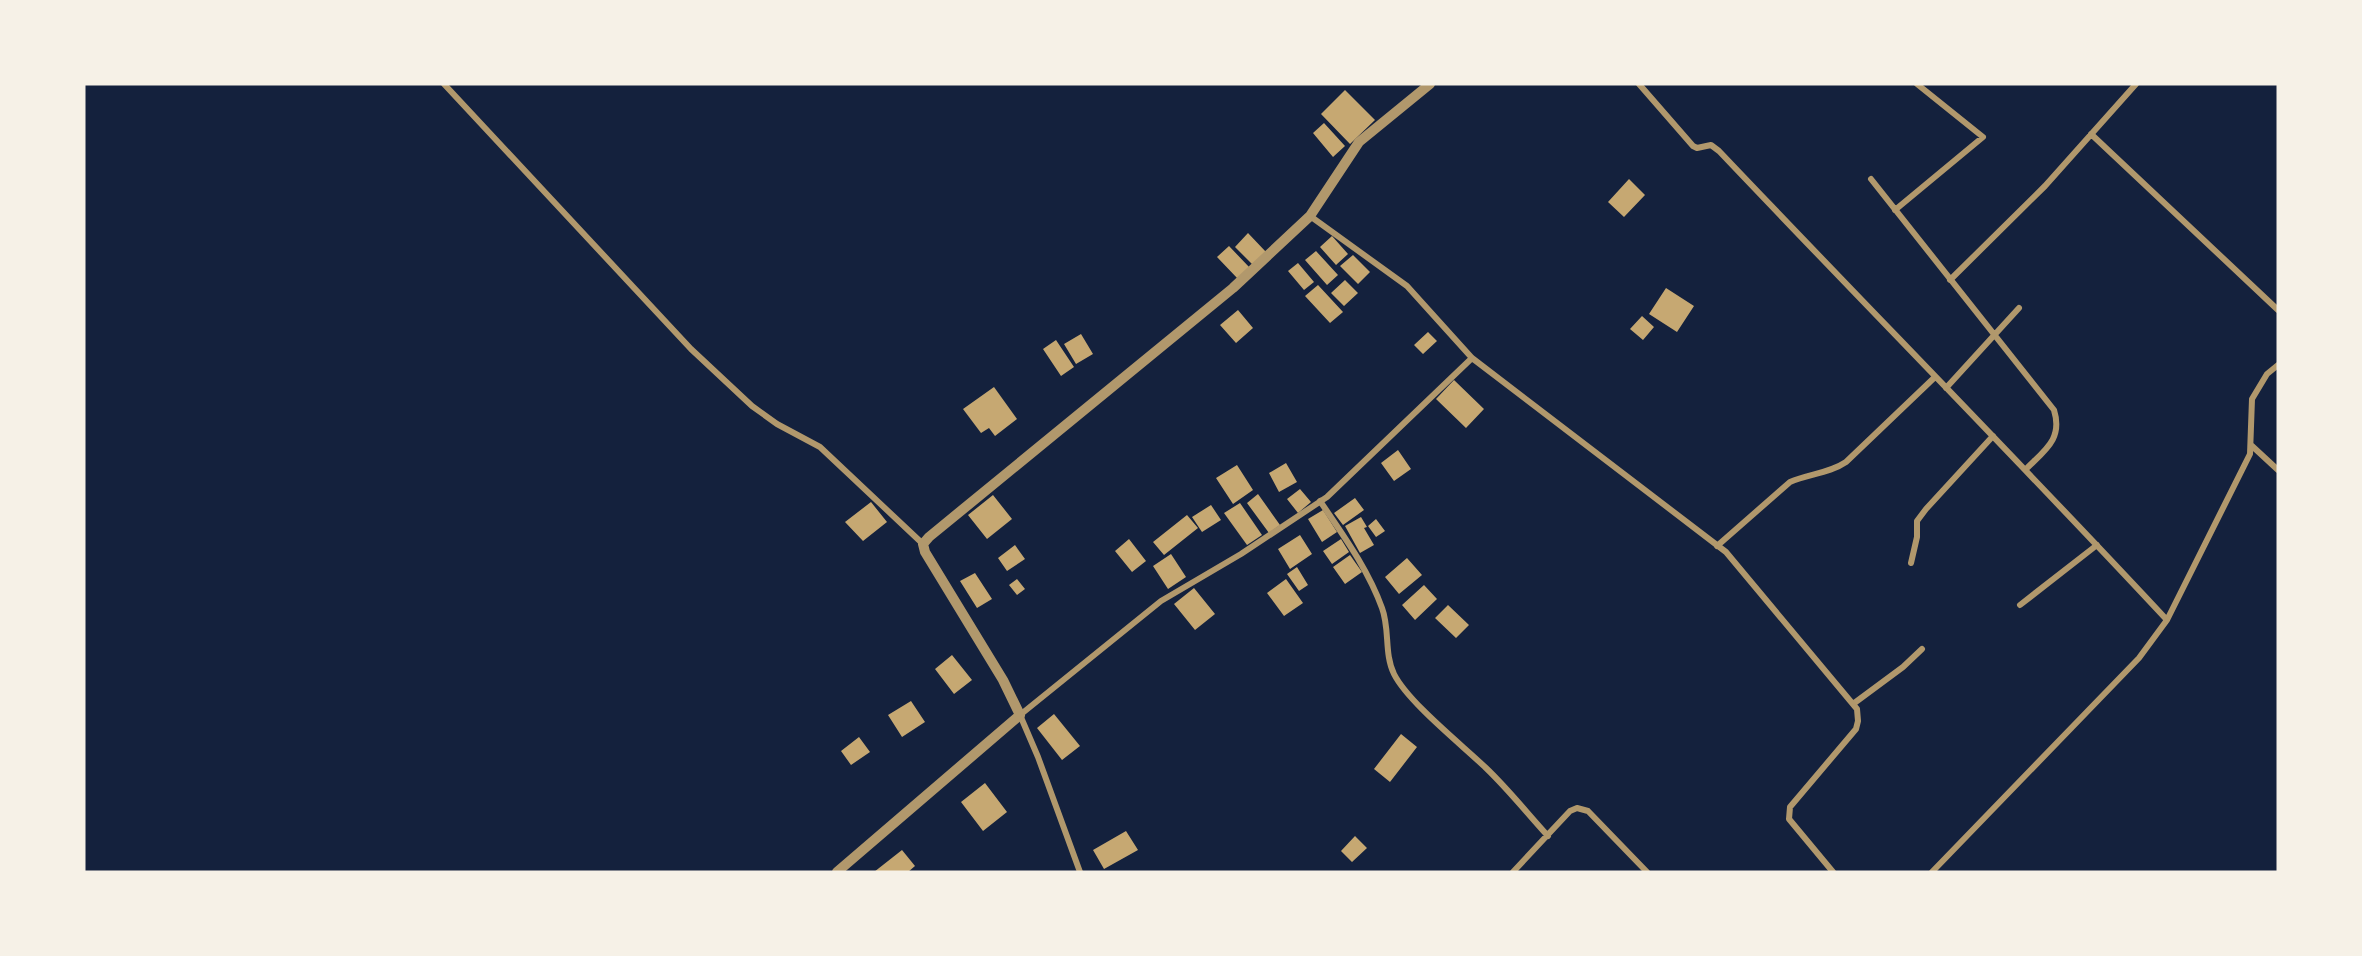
<svg xmlns="http://www.w3.org/2000/svg" width="2362" height="956" viewBox="0 0 2362 956" font-family="'PT Serif',serif">
<rect width="100%" height="100%" fill="#14213d"/>
<!-- building -->
<path fill="#c6a872" d="M1345 90 1375 120 1350 144 1321 114Z
M1324 123 1345 146 1333 157 1313 133Z
M1629 179 1645 195 1624 217 1608 202Z
M1248 233 1266 252 1253 265 1235 247Z
M1332 236 1348 254 1336 265 1320 247Z
M1229 246 1250 268 1238 279 1217 257Z
M1316 251 1338 275 1327 285 1305 260Z
M1353 255 1370 272 1358 284 1340 266Z
M1298 263 1314 282 1304 290 1288 271Z
M1345 280 1358 293 1344 306 1331 293Z
M1318 285 1343 312 1330 323 1305 296Z
M1666 288 1694 306 1677 332 1649 314Z
M1238 310 1253 328 1236 343 1220 325Z
M1642 316 1654 327 1643 340 1630 329Z
M1428 332 1437 341 1423 354 1414 345Z
M1081 334 1093 354 1076 364 1064 344Z
M1056 340 1074 367 1061 376 1043 349Z
M1454 380 1484 409 1466 428 1436 399Z
M994 387 1017 419 995 436 989 428 981 433 963 409Z
M1398 450 1411 469 1394 481 1381 463Z
M1286 463 1297 482 1279 492 1269 473Z
M1237 465 1253 490 1233 504 1216 478Z
M1300 489 1311 502 1298 513 1287 499Z
M1258 494 1280 525 1269 533 1247 503Z
M993 495 1012 519 987 539 968 515Z
M1355 498 1364 510 1343 525 1334 513Z
M871 502 887 522 863 541 845 522Z
M1240 503 1262 535 1247 545 1224 513Z
M1211 505 1221 520 1202 532 1192 517Z
M1323 510 1337 532 1322 542 1308 519Z
M1187 515 1198 528 1164 555 1153 542Z
M1361 517 1367 527 1364 528 1374 545 1360 553 1345 526Z
M1376 519 1385 531 1376 537 1368 526Z
M1300 535 1312 554 1290 569 1278 549Z
M1129 539 1146 561 1132 572 1115 551Z
M1341 539 1349 552 1332 564 1323 551Z
M1015 545 1025 559 1007 571 998 558Z
M1171 554 1186 577 1168 589 1153 566Z
M1350 555 1362 572 1345 584 1333 567Z
M1407 558 1422 575 1399 594 1385 577Z
M1297 567 1308 585 1299 591 1287 574Z
M975 573 992 599 977 608 960 581Z
M1017 579 1025 589 1017 595 1009 585Z
M1286 579 1303 603 1284 616 1267 593Z
M1424 585 1437 599 1415 620 1402 605Z
M1194 588 1215 614 1195 630 1174 604Z
M1448 605 1469 625 1456 638 1435 618Z
M952 655 972 680 954 694 935 669Z
M911 701 925 722 902 737 888 715Z
M1054 714 1080 746 1062 760 1037 728Z
M1401 734 1417 747 1390 782 1374 769Z
M859 737 870 752 851 765 841 751Z
M985 783 1007 812 983 831 961 802Z
M1126 831 1138 850 1104 869 1093 850Z
M1355 836 1367 848 1352 862 1341 851Z
M902 850 915 866 908 872H874Z"/>
<g fill="none" stroke-linecap="round" stroke-linejoin="round">
<!-- minor -->
<path stroke="#b1986c" stroke-width="6" d="M444 84 691 349 752 406 777 424 820 447 923 544
M1639 84 1693 146 1697 148 1711 145 1719 151C1868 308 2020 462 2167 620
M2091 134 2278 310
M1871 179 2054 410C2063 439 2045 450 2026 469
M1895 210 1983 137 1917 84
M1310 216 1407 286 1472 358 1726 552 1857 709 1858 721 1856 729 1790 807 1789 819 1833 872
M1950 280 2045 186 2136 84
M1946 388 2019 308
M2251 445 2278 470
M1320 501C1343 535 1368 569 1382 608 1390 629 1384 654 1394 674 1408 702 1462 745 1486 768 1508 789 1527 813 1548 836
M1717 546 1790 482C1809 474 1830 473 1846 462L1935 377
M1911 563 1917 537V521L1926 509 1993 436
M2020 605 2097 545
M1853 704 1903 667 1922 649
M1080 872 1038 757 1020 715 1161 601 1241 554 1327 497 1472 358
M1513 872 1570 811 1577 808 1588 811 1647 872
M1932 872 2139 658 2167 620 2250 454 2252 399 2267 374 2278 365"/>
<!-- tertiary -->
<path stroke="#b1986c" stroke-width="10" d="M837 872 1020 715 1003 680 925 552 923 544 929 537 1233 288 1310 216 1359 142 1430 84"/>
</g>
<!-- border -->
<rect width="2362" height="956" fill="none" stroke="#f6f1e7" stroke-width="171"/>
</svg>
